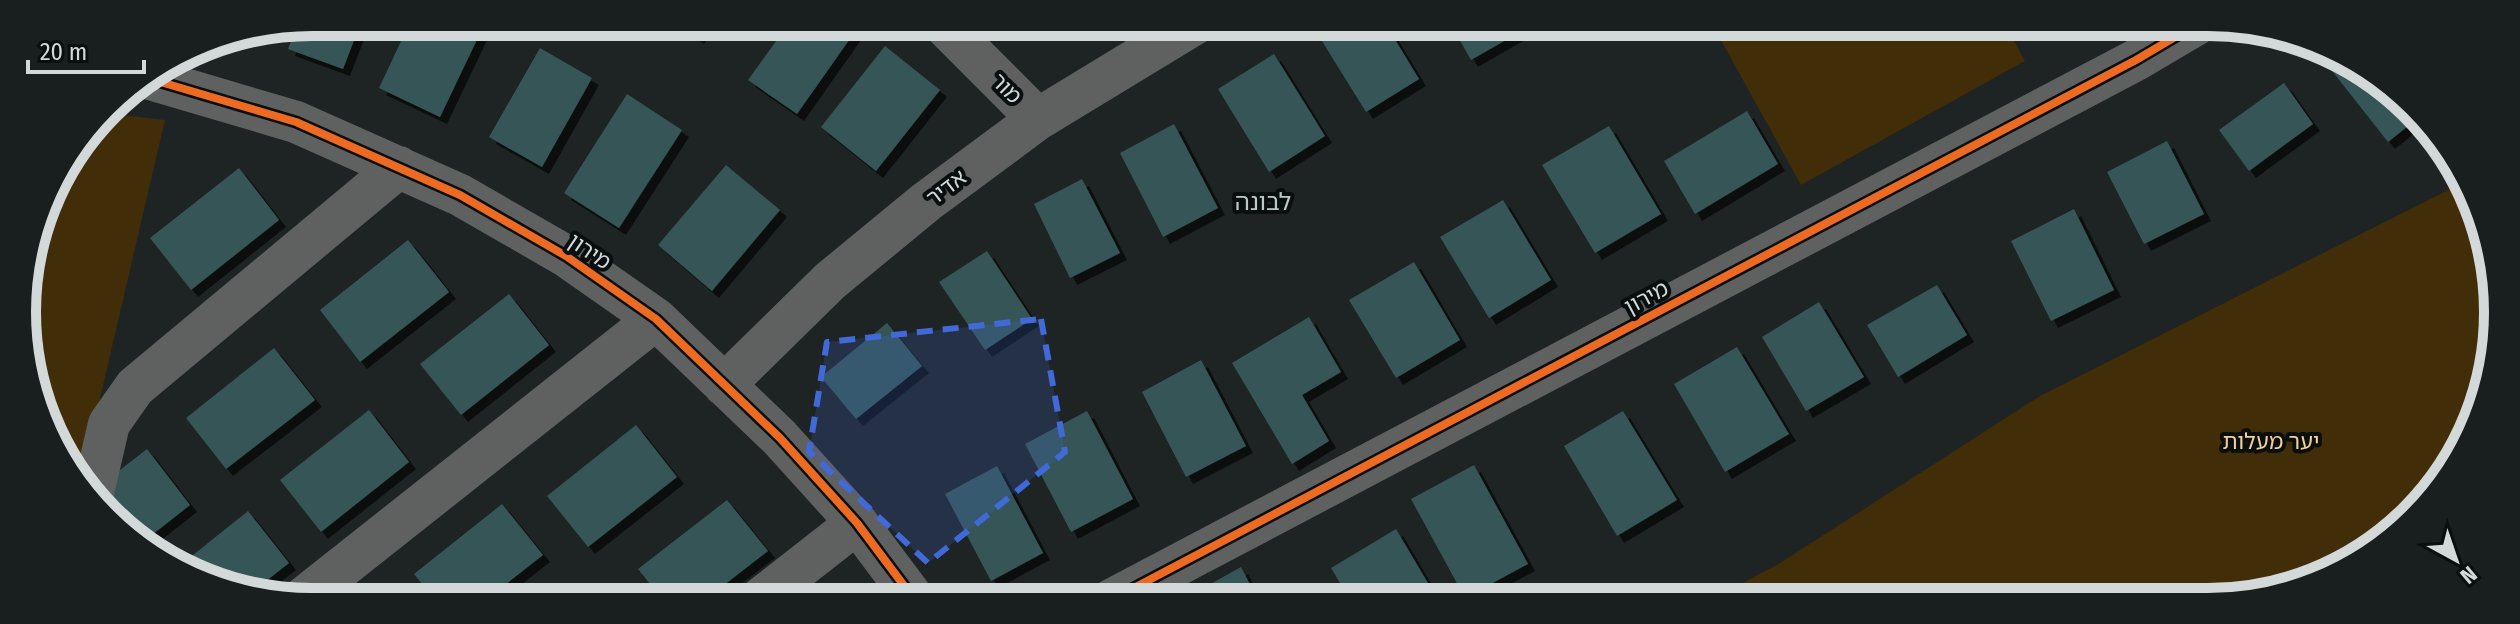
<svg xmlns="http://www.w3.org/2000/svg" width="2520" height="624" viewBox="0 0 2520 624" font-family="'Fira Sans Condensed','Noto Sans Hebrew',sans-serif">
<defs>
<filter id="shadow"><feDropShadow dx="7" dy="7" stdDeviation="0" flood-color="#0009"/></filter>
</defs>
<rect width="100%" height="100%" fill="#1e2323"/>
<!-- green -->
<path fill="#412d07" d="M1712 24H2005L2025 61 1801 185Z
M106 113 165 120 80 484 37 405 23 293 52 183Z
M2462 183 2488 237 2495 350 2468 441 2413 517 2336 572 2245 600H1711L1780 563 2040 396Z"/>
<!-- building -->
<path fill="#355556" filter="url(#shadow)" d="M312 22H361L343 69 288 49 297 25Z
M410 22H478L484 25 440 117 379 88Z
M677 22 695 23H707L697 37Z
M789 23H840L854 33 797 114 748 80Z
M1333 23H1385L1419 79 1366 112 1317 33Z
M1450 23 1522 24 1525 29 1471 60Z
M885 46 940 90 876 171 821 127Z
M540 48 592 78 542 167 489 137Z
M2314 48 2353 61 2418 118 2388 142Z
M1274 54 1325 136 1269 172 1218 89Z
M2284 83 2313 124 2249 171 2219 130Z
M627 94 682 130 619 228 564 193Z
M1747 111 1778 164 1695 214 1664 161Z
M1174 124 1218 208 1163 237 1120 153Z
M1609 126 1661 214 1595 253 1542 165Z
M2167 141 2204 214 2144 244 2107 172Z
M726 165 780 210 712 291 658 245Z
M239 168 279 220 191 290 150 238Z
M1082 179 1120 253 1070 278 1034 204Z
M1503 200 1551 280 1489 318 1440 237Z
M2074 209 2114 290 2051 321 2011 241Z
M408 240 449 292 360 362 320 310Z
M987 251 1032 319 985 350 939 282Z
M1414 262 1460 340 1396 378 1349 300Z
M1937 285 1967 335 1898 377 1867 325Z
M509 294 549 345 461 415 420 364Z
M1819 302 1864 377 1806 411 1762 337Z
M1309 317 1341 372 1302 395 1329 441 1292 464 1232 363Z
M887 323 922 366 856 419 821 377Z
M1737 347 1789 434 1725 472 1674 384Z
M274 348 315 400 226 469 186 418Z
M1201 360 1246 446 1186 477 1142 392Z
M369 410 409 462 321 532 280 480Z
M1087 411 1133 499 1071 532 1025 444Z
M1623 411 1677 500 1617 536 1564 446Z
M636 425 677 477 588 547 547 496Z
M147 449 190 505 143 542 134 534 98 487Z
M1474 465 1528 564 1465 598 1411 499Z
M997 466 1043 553 991 581 945 494Z
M727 500 768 551 706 599H662L638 569Z
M502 504 543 555 487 599H434L414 574Z
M248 511 289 563 252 592 178 567Z
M1396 529 1438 600H1350L1331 568Z
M1241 567 1258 600H1200L1196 592Z"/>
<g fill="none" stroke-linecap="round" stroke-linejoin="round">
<!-- street -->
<path stroke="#5f6060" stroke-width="42" d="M942 23 1038 119
M147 78 296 122 460 195 566 256 656 319 780 438 857 523 914 599
M724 385 830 281 926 202 1038 119 1196 23
M92 497 109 424 135 387 399 167
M302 599 656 319
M760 599 857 523
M1111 600 2136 60 2197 24"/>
<defs>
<path id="cycleway" d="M147 78 296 122 460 195 566 256 656 319 780 438 857 523 914 599
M1111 600 2136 60 2197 24"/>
</defs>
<!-- cycleway casing -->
<use href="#cycleway" stroke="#090e0e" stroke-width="13"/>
<!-- cycleway -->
<use href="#cycleway" stroke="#ed6a23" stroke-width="8"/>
</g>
<!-- marked area -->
<path fill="#416ad8" fill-opacity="0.2" stroke="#416ad8" stroke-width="6" stroke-dasharray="16 10" stroke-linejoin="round" d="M1041 319 1065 452 928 563 809 452 827 342Z"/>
<g text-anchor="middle" stroke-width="8" stroke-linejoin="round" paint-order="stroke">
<!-- street labels -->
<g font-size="22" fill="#d3d9d9" stroke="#090e0e">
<text transform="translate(1007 88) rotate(45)" y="8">מור</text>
<text transform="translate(946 187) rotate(-37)" y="8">אדיר</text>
<text transform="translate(590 251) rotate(34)" y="8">מירון</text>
<text transform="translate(1646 297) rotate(-28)" y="8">מירון</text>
</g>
<!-- park labels -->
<g font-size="22" fill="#f8cf96" stroke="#090e0e">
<text x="2271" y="449">יער מעלות</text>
</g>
<!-- neighbourhood labels -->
<g font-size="24" fill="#bbc8c8" stroke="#090e0e">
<text x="1263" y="210">לבונה</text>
</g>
</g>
<!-- crop -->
<path d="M0 0H2520V624H0ZM312 36H2208A276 276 0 0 1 2484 312V312A276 276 0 0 1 2208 588H312A276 276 0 0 1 36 312V312A276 276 0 0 1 312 36Z" fill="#191e1e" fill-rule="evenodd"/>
<path fill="none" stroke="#d3d9d9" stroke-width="10" d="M312 36H2208A276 276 0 0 1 2484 312V312A276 276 0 0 1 2208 588H312A276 276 0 0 1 36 312V312A276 276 0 0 1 312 36Z"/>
<!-- north arrow -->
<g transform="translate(2456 560) rotate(140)" stroke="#090e0e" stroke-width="6" paint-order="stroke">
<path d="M0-6L14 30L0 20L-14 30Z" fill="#d3d9d9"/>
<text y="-12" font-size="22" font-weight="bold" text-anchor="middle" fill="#d3d9d9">N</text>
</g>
<!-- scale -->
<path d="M28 60v12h116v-12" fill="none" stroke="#d3d9d9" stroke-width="4"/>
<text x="40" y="60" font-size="24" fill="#d3d9d9" stroke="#090e0e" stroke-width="6" paint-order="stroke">20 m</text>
</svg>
